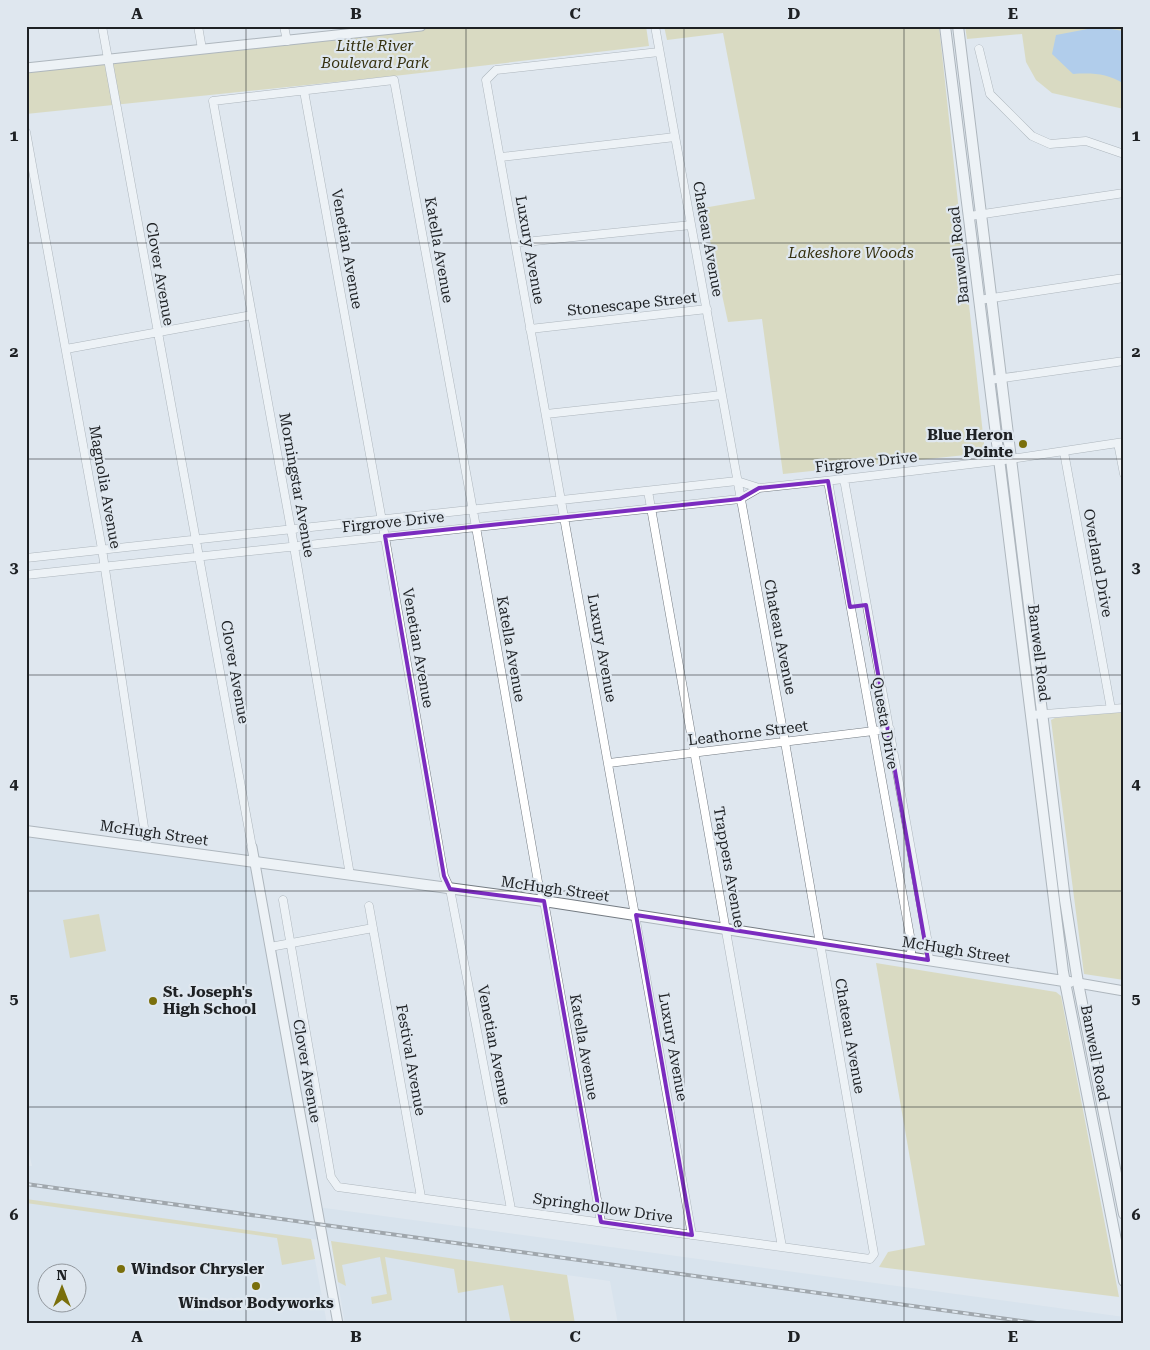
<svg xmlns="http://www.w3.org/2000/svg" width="1150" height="1350" viewBox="0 0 1150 1350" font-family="'Roboto Serif',serif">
<rect width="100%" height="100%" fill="#dfe7ef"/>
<!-- built -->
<path fill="#d0ddeb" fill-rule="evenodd" d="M26 830 254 863 317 1207 1124 1317V1324H618L610 1281 502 1266 511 1324H345L331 1241 311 1239 327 1324H26V1166H32L26 1139ZM48 1272H78V1302H48Z"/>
<!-- green -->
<path fill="#d3cb8c" d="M421 26H646L649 46 403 75 26 114V68Z
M664 26H939L985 453 783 474 762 319 728 322 703 208 755 199 723 33 667 40Z
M965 26H1124V109L1052 93 1036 80 1026 62 1022 34 967 39Z
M1124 712V980L1084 974 1051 720 1055 718Z
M99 914 106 951 70 958 63 920Z
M876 963 1056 992 1061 996 1119 1297 879 1267 888 1252 925 1245Z
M26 1199 311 1239 315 1259 282 1265 277 1238 26 1203Z
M331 1241 567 1275 575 1324H511L503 1285 458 1293 454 1269 385 1257 392 1300 372 1304 371 1297 387 1294 380 1257 342 1265 346 1286 338 1282Z"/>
<!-- water -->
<path fill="#7baee6" d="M1098 27 1124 31V84C1107 73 1092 73 1073 74L1052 54 1056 35Z"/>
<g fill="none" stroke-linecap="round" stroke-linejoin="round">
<defs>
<path id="minor" d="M102 26 252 847
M198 26 202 49
M284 26 287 41
M979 49 990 94 1032 136 1050 144 1086 141 1124 154
M659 52 496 70 486 80 692 1235
M304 91 386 543 444 876 450 889 511 1209
M26 132 102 549 147 847
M501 157 675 137
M970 216 1124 193
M515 243 691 225
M979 300 1124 278
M530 329 707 309
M66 349 252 315
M989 380 1124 361
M546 414 722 395
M1118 443 1124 474
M1064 452 1111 709
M844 479 929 949 928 960
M828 481 912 947 910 957
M648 491 782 1247
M26 558 737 481 759 488 853 478 1004 460 1124 442
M26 575 740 499 759 488
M1032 715 1124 708
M609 763 890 729
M350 875 291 529 213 101 394 80 476 527 538 882 544 901 601 1222
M283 900 331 1177 338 1187 870 1259 874 1254 785 742 655 26
M369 906 421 1197
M270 947 373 928"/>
<path id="tertiary" d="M26 68 421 26
M252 847 338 1324
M1078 983 1124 991"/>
<path id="secondary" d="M945 26 1063 972 1124 1281
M958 26 1065 900 1078 983 1124 1214
M26 831 544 901 1070 982"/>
</defs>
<!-- minor casing -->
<use href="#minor" stroke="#747b82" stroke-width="9"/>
<!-- tertiary casing -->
<use href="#tertiary" stroke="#747b82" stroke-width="11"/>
<!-- secondary casing -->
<use href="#secondary" stroke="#747b82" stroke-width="12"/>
<!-- minor -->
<use href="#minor" stroke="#fff" stroke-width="8"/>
<!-- tertiary -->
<use href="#tertiary" stroke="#fff" stroke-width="9"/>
<!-- secondary -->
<use href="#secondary" stroke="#fff" stroke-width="10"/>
<defs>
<path id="rail" d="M26 1184 1044 1324"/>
</defs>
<!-- rail casing -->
<use href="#rail" stroke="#54595d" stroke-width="4"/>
<!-- rail -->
<use href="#rail" stroke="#dfe7ef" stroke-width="2" stroke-dasharray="5.5" stroke-linecap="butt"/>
</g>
<!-- marked area -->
<path d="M0 0H1150V1350H0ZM828 481 850 607 866 605 928 960 636 915 692 1235 601 1222 544 901 450 889 444 876 385 536 740 499 759 488Z" fill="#dfe7ef" fill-opacity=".55" fill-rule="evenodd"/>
<path fill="none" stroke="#7b2cbf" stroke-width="4" stroke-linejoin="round" d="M828 481 850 607 866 605 928 960 636 915 692 1235 601 1222 544 901 450 889 444 876 385 536 740 499 759 488Z"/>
<!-- grid -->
<path fill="none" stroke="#1e2124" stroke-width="1" stroke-opacity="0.55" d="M246 26V1324M466 26V1324M684 26V1324M904 26V1324M26 243H1124M26 459H1124M26 675H1124M26 891H1124M26 1107H1124"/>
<!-- markers -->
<g fill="#7a6f0c" stroke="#dfe7ef" stroke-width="2">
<circle cx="1023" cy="444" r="5"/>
<circle cx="153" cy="1001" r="5"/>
<circle cx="121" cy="1269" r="5"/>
<circle cx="256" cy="1286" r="5"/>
</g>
<g text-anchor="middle" stroke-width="4.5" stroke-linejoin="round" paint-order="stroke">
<!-- park labels -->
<g font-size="15" font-style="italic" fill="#36310f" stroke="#dfe7ef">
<text x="375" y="51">Little River<tspan x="375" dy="17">Boulevard Park</tspan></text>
<text x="851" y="258">Lakeshore Woods</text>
</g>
<!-- street labels -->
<g font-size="15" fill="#1e2124" stroke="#dfe7ef">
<text transform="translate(708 239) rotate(80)" y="5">Chateau Avenue</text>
<text transform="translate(347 249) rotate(80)" y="5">Venetian Avenue</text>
<text transform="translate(439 250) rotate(80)" y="5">Katella Avenue</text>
<text transform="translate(530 250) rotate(80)" y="5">Luxury Avenue</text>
<text transform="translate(959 255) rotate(-96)" y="5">Banwell Road</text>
<text transform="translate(160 274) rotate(80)" y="5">Clover Avenue</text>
<text transform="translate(632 304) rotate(-6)" y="5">Stonescape Street</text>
<text transform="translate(866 462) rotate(-6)" y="5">Firgrove Drive</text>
<text transform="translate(297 485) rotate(80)" y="5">Morningstar Avenue</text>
<text transform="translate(105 487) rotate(80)" y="5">Magnolia Avenue</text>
<text transform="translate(393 522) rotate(-6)" y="5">Firgrove Drive</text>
<text transform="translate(1098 563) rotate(80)" y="5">Overland Drive</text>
<text transform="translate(780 637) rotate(79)" y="5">Chateau Avenue</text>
<text transform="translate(418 648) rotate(80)" y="5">Venetian Avenue</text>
<text transform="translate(602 648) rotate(80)" y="5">Luxury Avenue</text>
<text transform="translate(511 649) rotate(80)" y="5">Katella Avenue</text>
<text transform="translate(1039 653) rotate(83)" y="5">Banwell Road</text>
<text transform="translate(235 672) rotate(80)" y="5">Clover Avenue</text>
<text transform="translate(885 723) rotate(80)" y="5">Questa Drive</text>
<text transform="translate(748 733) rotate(-7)" y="5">Leathorne Street</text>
<text transform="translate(154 833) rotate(8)" y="5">McHugh Street</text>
<text transform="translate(729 867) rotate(80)" y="5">Trappers Avenue</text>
<text transform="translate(555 889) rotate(8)" y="5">McHugh Street</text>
<text transform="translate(956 950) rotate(9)" y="5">McHugh Street</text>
<text transform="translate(850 1036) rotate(80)" y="5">Chateau Avenue</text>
<text transform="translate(494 1045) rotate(79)" y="5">Venetian Avenue</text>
<text transform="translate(584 1047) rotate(80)" y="5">Katella Avenue</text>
<text transform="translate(673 1047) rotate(80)" y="5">Luxury Avenue</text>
<text transform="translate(1095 1053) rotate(79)" y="5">Banwell Road</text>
<text transform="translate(411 1060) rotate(80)" y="5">Festival Avenue</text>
<text transform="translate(307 1071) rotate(80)" y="5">Clover Avenue</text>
<text transform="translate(603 1208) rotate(8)" y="5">Springhollow Drive</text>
</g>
<!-- poi labels -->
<g font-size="15" font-weight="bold" fill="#1e2124" stroke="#dfe7ef" text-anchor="start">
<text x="1013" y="440" text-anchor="end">Blue Heron<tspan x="1013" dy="17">Pointe</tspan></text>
<text x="163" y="997">St. Joseph's<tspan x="163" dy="17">High School</tspan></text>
<text x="131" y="1274">Windsor Chrysler</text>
<text x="256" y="1308" text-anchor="middle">Windsor Bodyworks</text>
</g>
</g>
<!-- border -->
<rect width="1150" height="1350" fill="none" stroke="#dfe7ef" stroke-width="55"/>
<!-- north arrow -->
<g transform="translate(62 1288)"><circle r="24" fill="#dfe7ef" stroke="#92989e"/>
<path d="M0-4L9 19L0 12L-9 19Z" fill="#7a6f0c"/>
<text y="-8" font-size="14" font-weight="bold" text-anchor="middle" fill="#1e2124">N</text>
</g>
<rect x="28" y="28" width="1094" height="1294" fill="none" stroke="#1e2124" stroke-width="2"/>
<g font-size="16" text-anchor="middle" font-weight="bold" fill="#1e2124">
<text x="137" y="19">A</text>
<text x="356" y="19">B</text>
<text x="575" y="19">C</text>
<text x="794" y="19">D</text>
<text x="1013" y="19">E</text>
<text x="14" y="141">1</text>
<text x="1136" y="141">1</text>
<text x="14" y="357">2</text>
<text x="1136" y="357">2</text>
<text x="14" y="573">3</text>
<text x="1136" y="573">3</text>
<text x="14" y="789">4</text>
<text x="1136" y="789">4</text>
<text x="14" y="1004">5</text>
<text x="1136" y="1004">5</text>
<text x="14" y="1220">6</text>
<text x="1136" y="1220">6</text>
<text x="137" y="1342">A</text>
<text x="356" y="1342">B</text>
<text x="575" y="1342">C</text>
<text x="794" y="1342">D</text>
<text x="1013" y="1342">E</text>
</g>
</svg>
